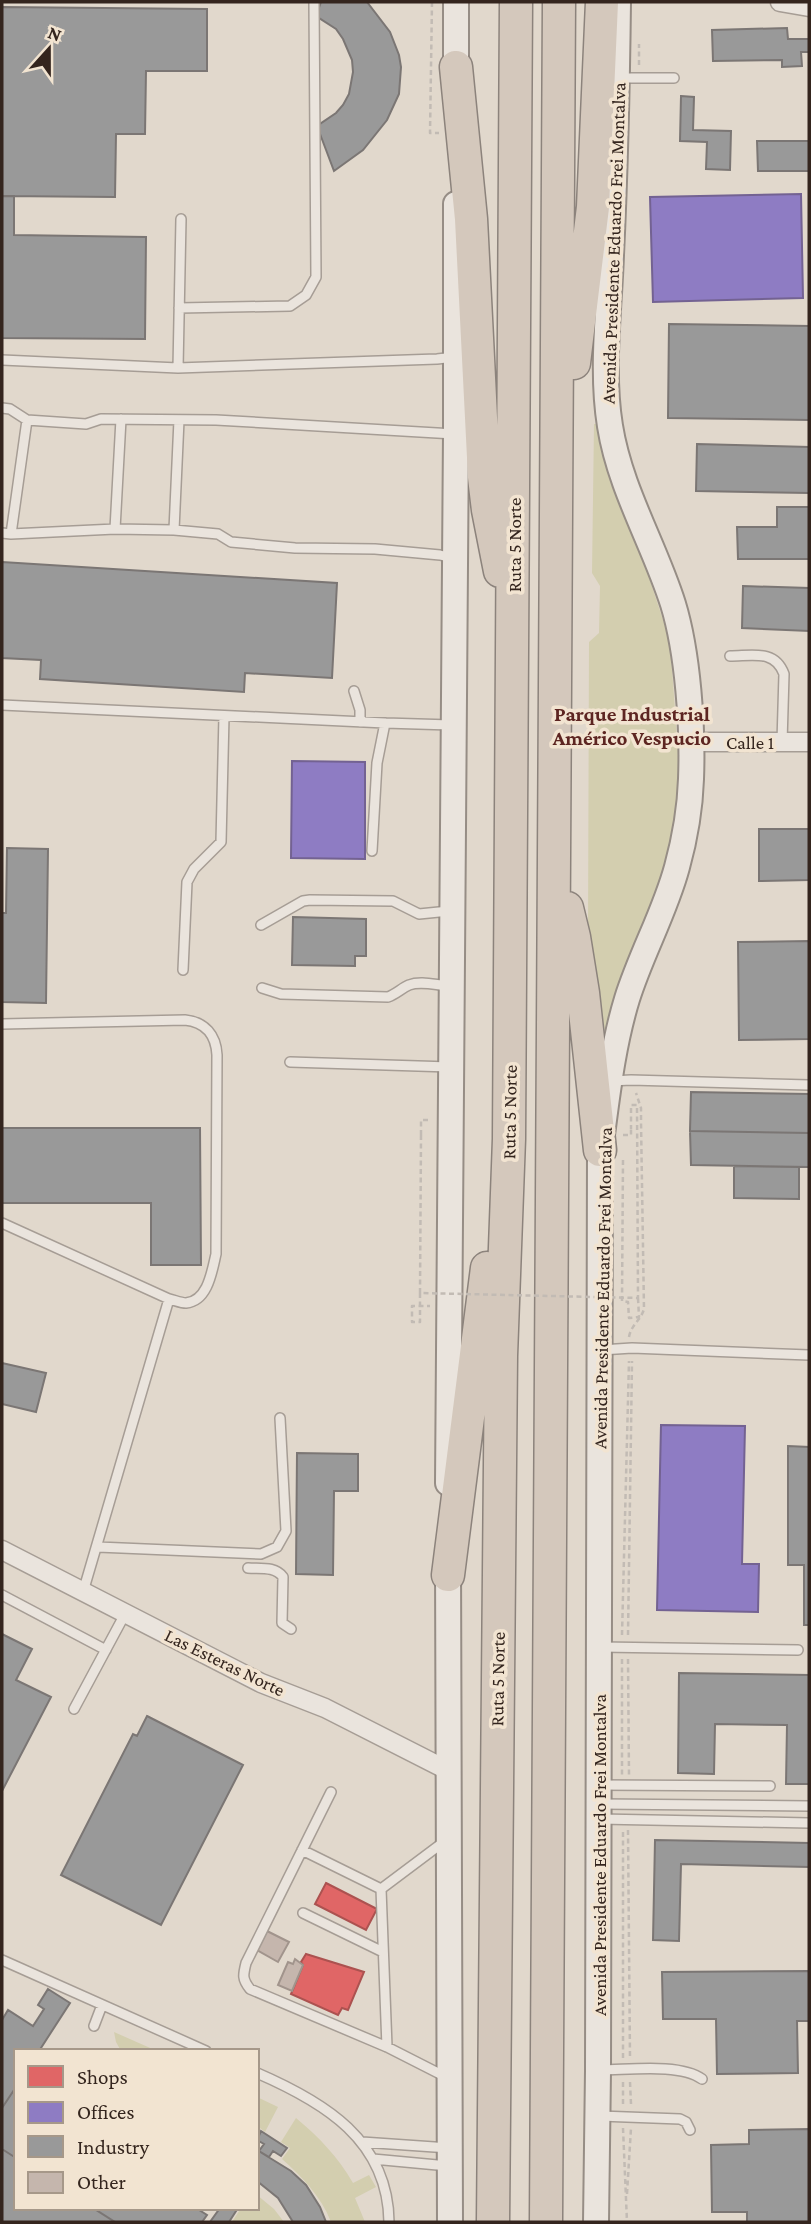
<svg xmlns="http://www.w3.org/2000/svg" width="811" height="2224" viewBox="0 0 811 2224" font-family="'Crimson Pro',serif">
<rect width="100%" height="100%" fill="#e1d8cc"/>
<!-- green -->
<path fill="#d3ceaf" d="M594 424H601L608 453 670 641 679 765 676 832 656 901 623 972 605 1032 592 978 588 934 589 642 599 633 600 586 592 573Z
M114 2032 157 2051H121L116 2042Z
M257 2097 278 2107 265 2132 260 2128 257 2131Z
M296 2118C319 2137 338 2157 353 2183L369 2175 376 2187 355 2198 365 2222H331C321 2196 302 2177 282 2159L290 2148 281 2142Z
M257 2195 274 2209 284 2222H232L241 2208H257Z"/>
<!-- shops -->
<path fill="#e06666" stroke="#ac5250" stroke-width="2" d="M326 1883 377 1909 366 1930 315 1904Z
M306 1954 364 1972 348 2010 342 2008 338 2015 291 1994 303 1965 301 1962Z"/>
<!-- offices -->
<path fill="#8e7cc3" stroke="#736292" stroke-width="2" d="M801 194 803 298 653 302 650 197Z
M292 761 365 762V859L291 858Z
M661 1425 745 1426 742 1564H759L758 1612 657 1610Z"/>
<!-- industry -->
<path fill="#999" stroke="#7b7674" stroke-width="2" d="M321 2H367L390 32 399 55 401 67 399 94 387 120 363 150 334 171 317 126 336 113 343 105 349 94 353 72 352 60 343 39 336 29 316 16Z
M2 7 207 9V71H146L145 134H116L115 197 2 196Z
M787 28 788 39H809V52H801L802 66 782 67V60L713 61 712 30Z
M681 96 694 97 693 130 731 131 730 170 706 169 707 142 680 141Z
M757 141H809V171H758Z
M2 196H14V235L146 237 145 339 2 338Z
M669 324 809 326V420L668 418Z
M697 444 809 447V493L696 491Z
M777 507H809V559H738L737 527H777Z
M2 562 337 583 332 678 245 673 244 692 40 679 41 660 2 658Z
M743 586 809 588V631L742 628Z
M759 829H809V880L759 881Z
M7 848 48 849 46 1003 2 1002V913H6Z
M293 917 366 919V956H355V966L292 965Z
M809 941V1039L739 1040 738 942Z
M691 1092 809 1094V1133L690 1131Z
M2 1128H200L201 1265H151V1203H2Z
M690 1131 809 1133V1167L691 1165Z
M734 1166 799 1167V1199L734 1198Z
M2 1363 46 1373 36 1412 2 1404Z
M788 1446 809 1447V1625H804V1565H788Z
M297 1453 358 1454V1491H334L333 1575 296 1574Z
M2 1634 32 1649 16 1680 51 1697 2 1791Z
M679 1673 809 1675V1784H786L787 1725 715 1724 714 1774 678 1773Z
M147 1716 243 1765 161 1925 61 1875 133 1734 137 1736Z
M655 1840 809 1843V1867L681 1864 679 1941 653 1940Z
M809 1971V2021H797L798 2073 717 2074 716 2019H663L662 1972Z
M48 1989 70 2003 39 2051H16V2087L2 2108V2020L8 2010 33 2026 44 2009 38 2005Z
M16 2087V2158L2 2149V2108Z
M809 2129V2222H747V2212H712L711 2145 749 2144V2130Z
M261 2131 287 2148 281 2156 273 2151 269 2157 259 2151 264 2144 257 2140Z
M2 2149 16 2158V2208H93L115 2222H2Z
M257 2150 291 2171 306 2185 320 2207 326 2222H293L278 2198 257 2181Z
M93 2208H196L207 2215 202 2222H115Z
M220 2208H238L229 2222H210Z"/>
<!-- building -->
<path fill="#c5b6ad" stroke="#a1948c" stroke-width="2" d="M267 1931 289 1942 278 1962 257 1950Z
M295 1959 303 1965 292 1991 278 1985 288 1962 293 1964Z"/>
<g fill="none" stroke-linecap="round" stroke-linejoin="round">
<defs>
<path id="lane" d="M619 78H674
M179 308 290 306 306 295 316 277 314 2
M2 360 178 368 437 359 455 357
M178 368 181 219
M2 408 10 409 27 420 86 424 101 419 216 420 454 434
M115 529 121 419
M174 530 179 420
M2 533 11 534 115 529 174 530 218 534 231 542 295 548 375 549 440 555 452 558
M11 534 27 420
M730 656C752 656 775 649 784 674L782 742
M354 691 360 710V722
M2 705 385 723 451 725
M372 851 377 763 385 723
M261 925 303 901 310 900 393 901 419 914 449 911
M183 970 187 882 194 869 221 842 224 716
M262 988 281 994 388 997C396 994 402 988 409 985 422 980 438 986 451 986
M2 1024 185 1020C205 1022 216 1035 217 1055L216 1254C212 1271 208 1301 186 1303 181 1303 174 1300 169 1299L2 1223
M290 1062 450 1067
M611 1081 631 1080 809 1085
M601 1350 632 1348 809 1355
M98 1547 261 1554 277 1547 286 1531 280 1418
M248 1568C260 1569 275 1566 283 1577L282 1623 291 1629
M83 1592 169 1299
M2 1595 106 1650
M601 1647 798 1650
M74 1709 125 1614
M600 1785 770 1786
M331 1792 246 1963C243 1975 242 1979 250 1989L387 2047 446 2077
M601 1804 809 1806
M600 1819 809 1823
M302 1850 381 1889
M381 1889 387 2047
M381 1889 445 1841
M303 1913 383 1952
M2 1960 206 2051
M94 2026 102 2005
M601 2070C628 2070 680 2063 702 2079
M257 2073C324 2102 388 2140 389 2222
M600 2116 680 2119 686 2122 690 2130
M362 2142 449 2148
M373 2159 448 2166"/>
<path id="street" d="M780 2 809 7
M691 742H809
M2 1550 261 1683 325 1708 449 1771"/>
<path id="secondary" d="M456 2V83
M448 1483 456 434V204
M448 1558 450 2222
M596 2222 598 2071 600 1150C607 1099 612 1048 627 999 641 954 665 912 677 867 685 838 690 809 691 779 693 727 688 653 673 604 654 544 620 489 610 426 601 371 609 311 611 255 615 171 617 86 618 2"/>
<path id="highway" d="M456 67 471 219 484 477 488 510 500 571
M574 363 593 207 602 2
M567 908 574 937 583 993 600 1150
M448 1575 487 1268
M493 2222 501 1356 509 1139 516 2
M546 2222 559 2"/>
</defs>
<!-- lane casing -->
<use href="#lane" stroke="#a69d95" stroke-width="12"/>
<!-- street casing -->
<use href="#street" stroke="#a69d95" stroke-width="21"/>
<!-- secondary casing -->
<use href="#secondary" stroke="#968d85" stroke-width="28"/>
<!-- highway casing -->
<use href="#highway" stroke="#8c837c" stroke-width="35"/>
<!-- path -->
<path stroke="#c2bbb4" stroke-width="2.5" stroke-dasharray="5 3.5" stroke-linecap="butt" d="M432 2 430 133H439
M639 65V44
M421 1135V1120H431
M623 1135H631V1129
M623 1160 622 1301 628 1302 629 1318 639 1317 638 1298
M420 1293V1322H412V1306H430
M629 1337C631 1325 641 1320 644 1309L641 1122V1108L636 1093
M622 1635 629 1361
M628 1635 632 1361
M622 1659V1775
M628 1659 629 1775
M628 1830 630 2058
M623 2058V1830
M623 2082V2104
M630 2082 631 2104
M623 2128 627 2222
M627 2194 631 2128"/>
<!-- lane -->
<use href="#lane" stroke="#eae4dd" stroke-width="9"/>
<!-- street -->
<use href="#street" stroke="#eae4dd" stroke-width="18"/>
<!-- secondary -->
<use href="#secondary" stroke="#eae4dd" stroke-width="24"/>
<!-- highway -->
<use href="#highway" stroke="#d4c8bc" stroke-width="32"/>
<!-- path-bridge -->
<path stroke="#c2bbb4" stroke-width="2.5" stroke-dasharray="5 3.5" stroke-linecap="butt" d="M421 1135 420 1293 638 1298 637 1105H631V1129"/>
</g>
<g text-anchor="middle" stroke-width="7" stroke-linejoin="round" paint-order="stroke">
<!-- street labels -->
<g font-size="19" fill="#34251e" stroke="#f2e4d1">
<text transform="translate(613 243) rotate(-88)" y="7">Avenida Presidente Eduardo Frei Montalva</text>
<text transform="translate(514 545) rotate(-90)" y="7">Ruta 5 Norte</text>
<text x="750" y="749">Calle 1</text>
<text transform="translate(509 1112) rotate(-89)" y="7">Ruta 5 Norte</text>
<text transform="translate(602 1288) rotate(-89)" y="7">Avenida Presidente Eduardo Frei Montalva</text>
<text transform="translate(225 1662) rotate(26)" y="7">Las Esteras Norte</text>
<text transform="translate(497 1679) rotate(-89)" y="7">Ruta 5 Norte</text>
<text transform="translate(599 1855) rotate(-90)" y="7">Avenida Presidente Eduardo Frei Montalva</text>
</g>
<!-- neighbourhood labels -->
<g font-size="21" font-weight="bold" fill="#5d2521" stroke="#f2e4d1">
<text x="632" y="721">Parque Industrial<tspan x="632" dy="24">Américo Vespucio</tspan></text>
</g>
</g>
<!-- border -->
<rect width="811" height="2224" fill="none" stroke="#34251e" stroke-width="7"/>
<!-- legend -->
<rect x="14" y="2049" width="245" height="161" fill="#f2e4d1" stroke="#a69889" stroke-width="2"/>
<rect x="28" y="2066" width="35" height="21" fill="#e06666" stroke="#a69889" stroke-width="2"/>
<text x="77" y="2084" font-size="21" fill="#34251e">Shops</text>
<rect x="28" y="2102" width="35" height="21" fill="#8e7cc3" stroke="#a69889" stroke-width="2"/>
<text x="77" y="2119" font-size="21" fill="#34251e">Offices</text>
<rect x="28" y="2136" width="35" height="21" fill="#999999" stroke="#a69889" stroke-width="2"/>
<text x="77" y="2154" font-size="21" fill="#34251e">Industry</text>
<rect x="28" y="2172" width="35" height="21" fill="#c5b6ad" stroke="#a69889" stroke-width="2"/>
<text x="77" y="2189" font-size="21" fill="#34251e">Other</text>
<!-- north arrow -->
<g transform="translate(49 49) rotate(21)" stroke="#f2e4d1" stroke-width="5" paint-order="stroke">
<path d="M0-5L12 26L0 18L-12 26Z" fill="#34251e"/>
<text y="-10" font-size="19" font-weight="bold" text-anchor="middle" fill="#34251e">N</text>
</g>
</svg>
